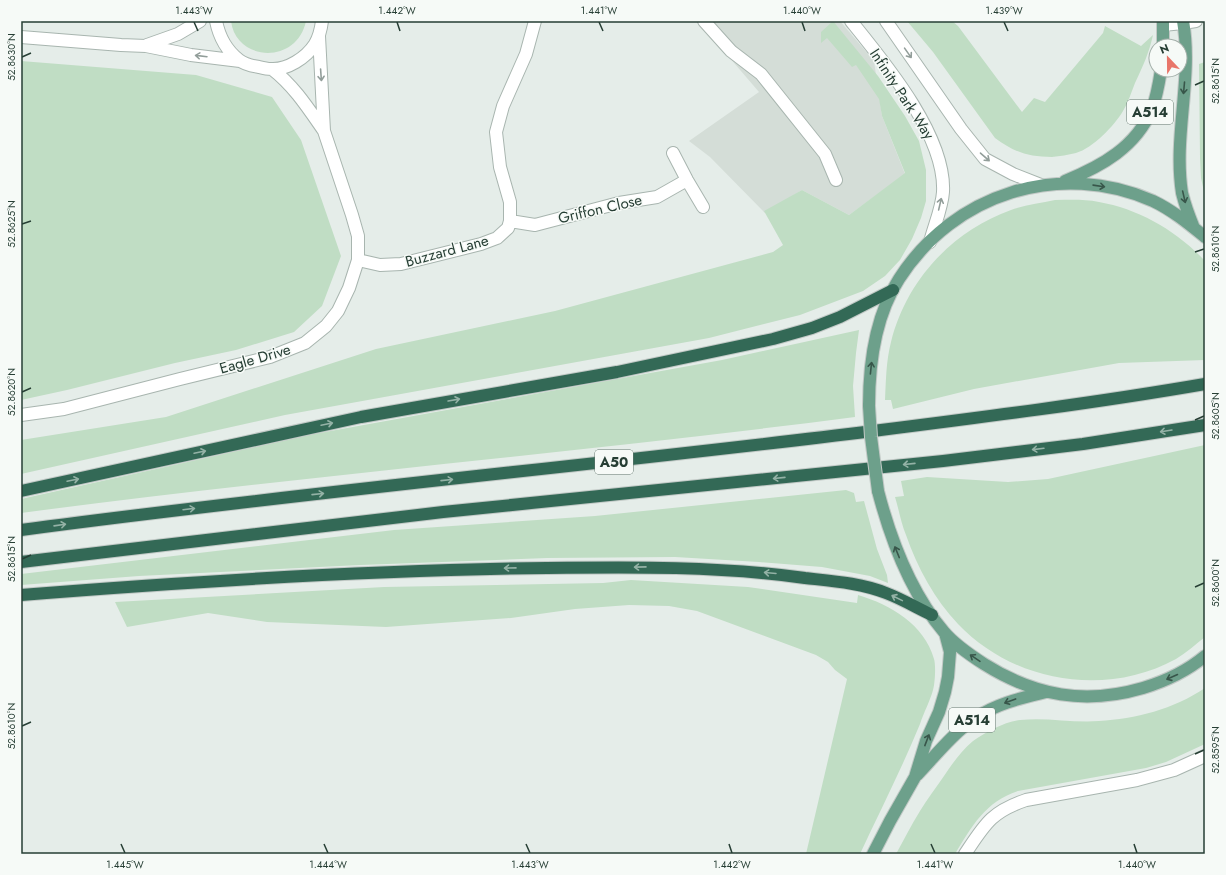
<svg xmlns="http://www.w3.org/2000/svg" width="1226" height="875" viewBox="0 0 1226 875" font-family="Jost,sans-serif">
<rect width="100%" height="100%" fill="#e5ede9"/>
<!-- built -->
<path fill="#d4ddd7" d="M698 21H840L874 61 882 116 905 174 849 215 802 190 765 213 710 157 689 141 759 92Z"/>
<!-- green -->
<path fill="#c0ddc4" d="M231 21H306C297 65 236 62 231 21Z
M833 21 878 76 905 116 919 141 926 170V201L921 218 912 239 900 260 885 276 863 291 800 315 709 338 285 415 21 474V440L166 417 376 349 555 311 773 252 783 245 764 211 802 190 849 215 905 173 882 116 879 99 856 65 852 67 827 38 821 43V32Z
M907 21H952L958 26 1022 112 1034 98 1045 102 1103 33 1105 26 1141 46 1153 35C1149 53 1143 66 1135 83 1131 93 1128 103 1123 111 1114 126 1093 148 1076 153 1068 155 1060 156 1052 157 1028 157 1014 152 995 138L933 52Z
M21 61 196 75 272 97 301 140 341 256 322 306 294 332 236 350 175 363 67 390 21 400Z
M1205 62V196L1201 178 1200 158 1199 64Z
M1055 200C1070 200 1084 199 1099 202 1139 209 1177 231 1205 261V360L1119 363 974 389 893 409 891 400H885C886 381 886 361 891 342 906 281 952 231 1011 210 1025 205 1040 203 1055 200Z
M859 330 856 353 853 386 855 417C578 453 298 476 21 513V499L314 434 722 360Z
M1205 445V637C1196 644 1186 653 1176 659 1105 698 1013 682 958 624 935 600 917 567 906 535 901 523 899 510 895 497L904 496 901 481 927 477 1008 482 1048 479Z
M846 490 854 493 856 502 864 501 877 549 887 575 888 583 870 576 822 567 759 562 675 557 547 558 360 565 139 576 21 585V574L394 530 595 516Z
M631 580 748 587 857 603 858 595C891 605 924 624 934 659 936 665 935 684 933 690 930 701 924 712 920 724 902 768 880 811 860 854H806L847 679 835 670 828 662 816 655 697 611 669 606 629 605 575 609 511 618 386 627 267 622 208 613 127 627 115 602 384 587 603 583Z
M1205 688V744L1166 762 1146 768 1018 791C985 802 972 826 955 854H896C904 840 911 825 920 811 927 799 936 788 944 776 952 764 961 751 973 741 986 732 1004 722 1020 720 1046 717 1072 723 1099 721 1135 719 1174 709 1205 688Z"/>
<g fill="none" stroke-linecap="round" stroke-linejoin="round">
<defs>
<path id="minor" d="M216 21C219 36 226 50 239 60 244 64 252 66 259 67 263 68 267 69 271 69 287 70 306 58 315 44 319 37 321 29 322 21
M704 21 731 51 761 74 825 154 836 180
M851 21C885 63 946 136 943 192 942 208 934 226 930 242
M886 21 961 129 985 159 1013 174 1041 185
M1163 25 1183 23 1196 21
M21 37 121 45 146 46 191 55 240 61
M147 45 178 34 200 21
M272 69C294 86 308 108 324 131
M673 153 687 180 703 207
M510 221 535 225 619 203 657 197 687 180
M358 260 380 265 401 264 481 244 497 238 508 228 510 221V202L500 167 496 132 503 106 526 54 535 21
M21 415 64 409 180 379 270 357 305 343 326 326 338 311 349 288 358 260V236L352 215 324 131 319 36
M965 854C985 824 991 812 1026 800L1137 780 1174 770 1205 756"/>
<path id="major" d="M1163 21V46
M1183 21C1193 78 1173 136 1182 193 1185 205 1189 216 1194 228
M1065 181C1102 166 1136 147 1152 109 1157 96 1159 83 1161 70
M869 406C869 363 875 316 899 279 954 193 1060 160 1153 201 1172 210 1189 224 1205 237
M878 491C891 541 910 592 944 632 955 645 970 655 984 664 1035 696 1085 705 1143 688 1166 681 1187 671 1205 656
M917 775C936 755 954 732 977 717 998 703 1022 698 1046 692
M873 854 890 821 915 777 926 741 939 712 945 692 948 677 950 652 945 633"/>
<path id="highway" d="M21 491 361 417 617 372 773 339 812 328 840 317 893 290
M21 530C304 492 589 466 873 431 984 417 1095 403 1205 384
M21 562 443 512 943 461 1083 444 1205 425
M21 595C196 581 371 570 547 568 633 567 719 566 805 578 832 581 861 583 886 593 902 599 917 608 932 615"/>
</defs>
<!-- minor casing -->
<use href="#minor" stroke="#a8b5af" stroke-width="14"/>
<!-- major casing -->
<use href="#major" stroke="#c2c9c6" stroke-width="14"/>
<!-- highway casing -->
<use href="#highway" stroke="#c2c9c6" stroke-width="14"/>
<!-- minor -->
<use href="#minor" stroke="#fff" stroke-width="12"/>
<!-- major -->
<use href="#major" stroke="#6da08b" stroke-width="12"/>
<!-- highway -->
<use href="#highway" stroke="#336956" stroke-width="12"/>
<defs>
<path id="major-bridge" d="M869 406 871 437 878 491"/>
</defs>
<!-- major-bridge casing -->
<use href="#major-bridge" stroke="#c2c9c6" stroke-width="14" stroke-linecap="butt"/>
<!-- major-bridge -->
<use href="#major-bridge" stroke="#6da08b" stroke-width="12"/>
</g>
<!-- one-way arrows -->
<defs><path id="oneway-shaft" d="M-6 0H5M1.5-3L5.5 0L1.5 3" fill="none" stroke-width="1.6" stroke-linecap="round" stroke-linejoin="round"/></defs>
<g stroke="#929e9a">
<use href="#oneway-shaft" transform="translate(908 53) rotate(55)"/>
<use href="#oneway-shaft" transform="translate(201 56) rotate(-173)"/>
<use href="#oneway-shaft" transform="translate(321 75) rotate(86)"/>
<use href="#oneway-shaft" transform="translate(985 157) rotate(41)"/>
<use href="#oneway-shaft" transform="translate(940 204) rotate(-77)"/>
</g>
<g stroke="#38564a">
<use href="#oneway-shaft" transform="translate(1184 88) rotate(95)"/>
<use href="#oneway-shaft" transform="translate(1099 186) rotate(8)"/>
<use href="#oneway-shaft" transform="translate(1184 197) rotate(77)"/>
<use href="#oneway-shaft" transform="translate(871 368) rotate(-84)"/>
<use href="#oneway-shaft" transform="translate(897 552) rotate(-112)"/>
<use href="#oneway-shaft" transform="translate(975 658) rotate(-146)"/>
<use href="#oneway-shaft" transform="translate(1172 677) rotate(156)"/>
<use href="#oneway-shaft" transform="translate(1010 701) rotate(160)"/>
<use href="#oneway-shaft" transform="translate(927 740) rotate(-69)"/>
</g>
<g stroke="#94b2a6">
<use href="#oneway-shaft" transform="translate(454 400) rotate(-10)"/>
<use href="#oneway-shaft" transform="translate(327 424) rotate(-12)"/>
<use href="#oneway-shaft" transform="translate(1166 431) rotate(171)"/>
<use href="#oneway-shaft" transform="translate(1038 449) rotate(173)"/>
<use href="#oneway-shaft" transform="translate(200 452) rotate(-12)"/>
<use href="#oneway-shaft" transform="translate(909 464) rotate(174)"/>
<use href="#oneway-shaft" transform="translate(779 478) rotate(174)"/>
<use href="#oneway-shaft" transform="translate(73 480) rotate(-12)"/>
<use href="#oneway-shaft" transform="translate(447 480) rotate(-6)"/>
<use href="#oneway-shaft" transform="translate(318 494) rotate(-6)"/>
<use href="#oneway-shaft" transform="translate(189 509) rotate(-7)"/>
<use href="#oneway-shaft" transform="translate(60 525) rotate(-8)"/>
<use href="#oneway-shaft" transform="translate(640 567) rotate(179)"/>
<use href="#oneway-shaft" transform="translate(510 568) rotate(179)"/>
<use href="#oneway-shaft" transform="translate(770 573) rotate(-175)"/>
<use href="#oneway-shaft" transform="translate(897 598) rotate(-154)"/>
</g>
<!-- ticks -->
<path fill="none" stroke="#263e34" stroke-width="1.5" d="M194 22 198 31M397 22 400 31M599 22 603 31M802 22 805 31M1004 22 1008 31M22 57 31 53M1195 85 1204 81M22 224 31 221M1195 252 1204 249M22 392 31 388M1195 420 1204 416M22 559 31 555M1195 587 1204 583M22 726 31 722M1195 754 1204 750M121 844 125 853M324 844 328 853M526 844 530 853M729 844 732 853M931 844 935 853M1134 844 1137 853"/>
<g text-anchor="middle" stroke-width="3" stroke-linejoin="round" paint-order="stroke">
<!-- shield labels -->
<g fill="#f6faf7" stroke="#64766e" stroke-width="1">
<rect x="1127" y="100" width="46" height="24" rx="3"/>
<rect x="595" y="450" width="38" height="24" rx="3"/>
<rect x="949" y="708" width="46" height="24" rx="3"/>
</g>
<g font-size="14" font-weight="bold" fill="#263e34">
<text x="1150" y="117">A514</text>
<text x="614" y="467">A50</text>
<text x="972" y="725">A514</text>
</g>
<!-- street labels -->
<g font-size="15" fill="#263e34" stroke="#f6faf7">
<text transform="translate(902 94) rotate(57)" y="5">Infinity Park Way</text>
<text transform="translate(600 209) rotate(-13)" y="5">Griffon Close</text>
<text transform="translate(447 251) rotate(-15)" y="5">Buzzard Lane</text>
<text transform="translate(255 359) rotate(-16)" y="5">Eagle Drive</text>
</g>
</g>
<!-- border -->
<rect width="1226" height="875" fill="none" stroke="#f6faf7" stroke-width="44"/>
<!-- north arrow -->
<g transform="translate(1168 58) rotate(338)"><circle r="19" fill="#f6faf7" stroke="#a3afa9"/>
<path d="M0-3L7 15L0 10L-7 15Z" fill="#e87569"/>
<text y="-6" font-size="11" font-weight="bold" text-anchor="middle" fill="#263e34">N</text>
</g>
<rect x="22" y="22" width="1182" height="831" fill="none" stroke="#263e34" stroke-width="1.5"/>
<g font-size="10" text-anchor="middle" fill="#263e34">
<text x="194" y="14">1.443°W</text>
<text x="397" y="14">1.442°W</text>
<text x="599" y="14">1.441°W</text>
<text x="802" y="14">1.440°W</text>
<text x="1004" y="14">1.439°W</text>
<text transform="translate(11 57) rotate(-90)" y="4">52.8630°N</text>
<text transform="translate(1215 81) rotate(-90)" y="4">52.8615°N</text>
<text transform="translate(11 224) rotate(-90)" y="4">52.8625°N</text>
<text transform="translate(1215 249) rotate(-90)" y="4">52.8610°N</text>
<text transform="translate(11 392) rotate(-90)" y="4">52.8620°N</text>
<text transform="translate(1215 416) rotate(-90)" y="4">52.8605°N</text>
<text transform="translate(11 559) rotate(-90)" y="4">52.8615°N</text>
<text transform="translate(1215 583) rotate(-90)" y="4">52.8600°N</text>
<text transform="translate(11 726) rotate(-90)" y="4">52.8610°N</text>
<text transform="translate(1215 750) rotate(-90)" y="4">52.8595°N</text>
<text x="125" y="868">1.445°W</text>
<text x="328" y="868">1.444°W</text>
<text x="530" y="868">1.443°W</text>
<text x="732" y="868">1.442°W</text>
<text x="935" y="868">1.441°W</text>
<text x="1137" y="868">1.440°W</text>
</g>
</svg>
